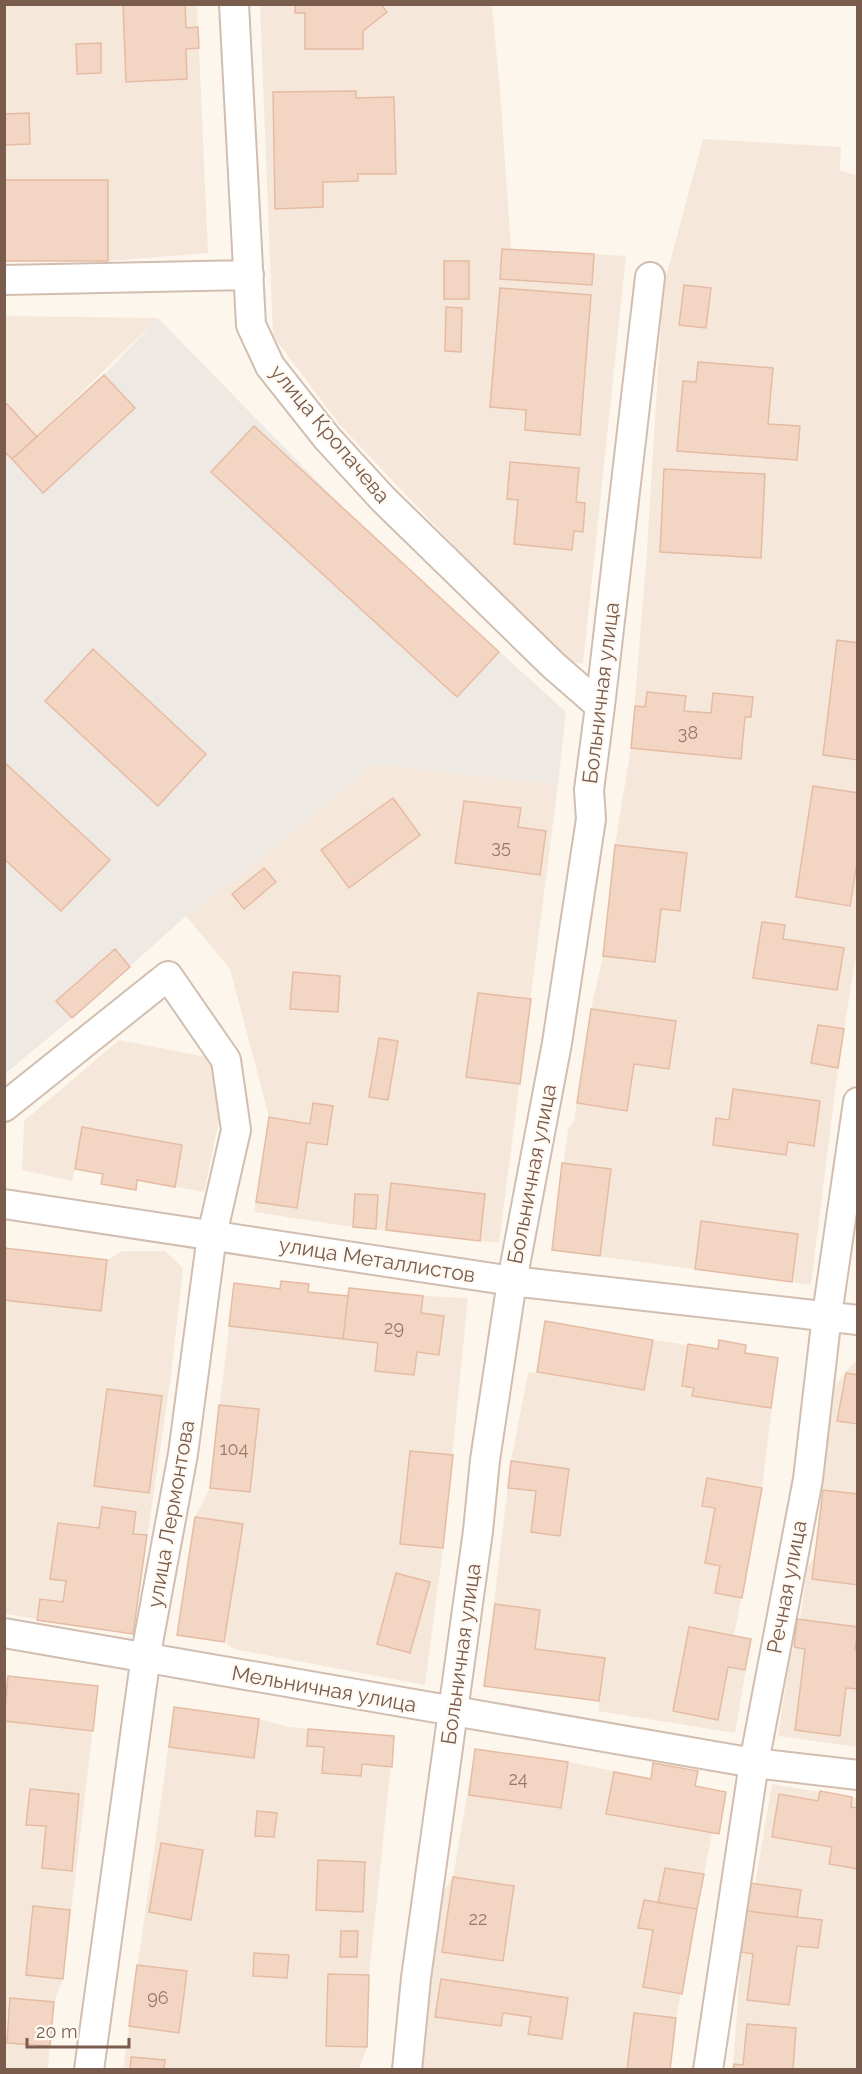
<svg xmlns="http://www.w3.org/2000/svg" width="862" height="2074" viewBox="0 0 862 2074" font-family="Raleway,sans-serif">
<rect width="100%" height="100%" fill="#fdf6ec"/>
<!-- residential -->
<path fill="#f5e8da" d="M4 5H197L208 253 108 261H5Z
M260 5H492L500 89 511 249 626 256 583 664 563 661 340 425 273 336Z
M703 139 841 147 840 170 858 176V943L838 1068 811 1285 552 1250 568 1129 574 1121 591 1009 603 956 615 845 631 748 647 551 663 288Z
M5 316 158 318 5 467Z
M375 764 558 785 499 1243 353 1227 254 1212 269 1117 230 969 186 916 243 873Z
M119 1040 212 1058 219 1121 204 1192 137 1180 136 1190 103 1174 75 1169 72 1181 22 1170 24 1121Z
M4 1248 107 1260 122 1251H165L183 1268 171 1375 133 1634 5 1614Z
M281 1281 309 1284 308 1292 348 1296 349 1288 423 1296 468 1298 443 1548 425 1685 234 1649 224 1642 177 1635 195 1517 210 1488 234 1283 280 1288Z
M545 1321 653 1340 778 1358 762 1488 734 1635 751 1639 735 1733 598 1711 599 1701 484 1686 511 1461 528 1373 537 1372Z
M854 1362H857V1747L778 1736 790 1657 794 1647 800 1619 808 1565 815 1557 828 1425 834 1387Z
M4 1676 98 1686 63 1979 54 2002 48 2069H5Z
M174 1707 259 1719 290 1727 394 1736 369 1975 367 2047 359 2069 123 2070Z
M475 1749 568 1762 650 1778 653 1763 698 1771 695 1786 726 1792 719 1834 712 1833 676 2018 670 2069 417 2070 444 1890 453 1877Z
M772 1784 857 1798V2069L733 2070 741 1952 750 1883 755 1884Z"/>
<!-- industrial -->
<path fill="#efe9e4" d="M158 318 354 519 566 712 558 785 375 764 243 873 186 916 72 1018 5 1074V467L104 375Z"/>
<!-- building -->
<path fill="#f3d5c3" stroke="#e6bba3" stroke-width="1.5" d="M123 4H185L186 28 198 27 199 48 186 49 187 79 126 82Z
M295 4H381L387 12 363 31V49H305V13H295Z
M101 43V73L77 74 76 44Z
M356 91V98L394 97 396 174H358V181L323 182V207L275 209 273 92Z
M29 113 30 144 4 145V114Z
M4 180H108V261H4Z
M502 249 594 254 592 285 500 279Z
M444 261H469V299H444Z
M684 285 711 288 706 328 679 325Z
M500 288 591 295 580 435 525 430 526 410 490 407Z
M446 307 462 308 461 352 445 351Z
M698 362 773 368 768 424 800 426 797 460 677 451 683 381 696 382Z
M104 375 135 408 43 493 12 459Z
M7 404 37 437 12 459 4 451V406Z
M254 426 499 652 457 697 211 472Z
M510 462 579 468 576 502 585 503 583 532 574 531 572 550 514 544 518 500 507 499Z
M664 469 765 474 761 558 660 552Z
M837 640 858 643V760L823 755Z
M93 649 206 754 158 806 45 701Z
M647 692 686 696 684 711 711 713 713 693 753 697 751 717H745L741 759 631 748 635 706 645 707Z
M4 762 110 860 61 911 4 859Z
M813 786 858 793V857L850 906 796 897Z
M393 798 420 835 349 888 321 850Z
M464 801 521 808 518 827 546 831 540 875 455 863Z
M615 845 687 853 680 911 661 909 655 962 603 956Z
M264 868 276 882 244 909 232 894Z
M762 922 785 925 783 939 844 948 837 990 753 978Z
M115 949 130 967 72 1018 56 1001Z
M293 972 340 976 338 1012 290 1009Z
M478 993 531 999 520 1084 466 1077Z
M591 1009 676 1021 669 1069 634 1064 627 1111 577 1103Z
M818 1025 844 1029 838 1068 811 1063Z
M379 1038 398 1041 388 1100 369 1097Z
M733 1089 820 1101 814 1146 788 1142 786 1155 713 1145 716 1118 729 1120Z
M313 1103 333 1106 327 1145 307 1142 297 1208 256 1202 269 1117 310 1124Z
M82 1127 182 1145 175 1187 137 1180 136 1190 101 1184 103 1174 75 1169Z
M562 1163 611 1169 600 1256 552 1250Z
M391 1183 485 1194 480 1241 386 1230Z
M355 1194 378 1195 376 1229 353 1227Z
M701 1221 798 1234 792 1282 695 1269Z
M4 1248 107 1260 101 1311 4 1300Z
M281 1281 309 1284 308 1292 348 1296 343 1339 229 1326 234 1283 280 1289Z
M349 1288 423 1296 421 1313 444 1316 439 1355 417 1352 414 1375 375 1371 378 1343 343 1339Z
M545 1321 653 1340 644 1390 537 1372Z
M719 1340 746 1345 745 1353 778 1358 771 1408 692 1396 694 1388 682 1386 688 1344 718 1349Z
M846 1373 858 1375V1424L837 1421Z
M107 1389 162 1396 149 1493 94 1486Z
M219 1405 259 1409 250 1492 210 1488Z
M410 1451 453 1455 443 1548 400 1544Z
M511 1461 569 1469 560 1536 531 1532 536 1491 508 1488Z
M707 1478 762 1488 742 1598 715 1593 720 1566 705 1563 715 1508 702 1506Z
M823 1490 858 1494V1585L812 1579Z
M102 1507 136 1512 133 1534 147 1535 133 1634 37 1620 40 1599 63 1602 66 1581 50 1579 58 1523 99 1528Z
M195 1517 243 1524 224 1642 177 1635Z
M396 1573 430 1582 410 1653 377 1644Z
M495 1604 540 1610 535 1649 605 1658 599 1701 484 1686Z
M797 1619 858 1627 855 1650H858V1689L846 1688 840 1736 795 1730 805 1649 794 1647Z
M689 1627 751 1639 745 1670 728 1667 718 1720 673 1711Z
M8 1676 98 1686 93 1731 4 1721Z
M174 1707 259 1719 254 1758 169 1747Z
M308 1729 394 1736 392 1767 362 1764 361 1776 322 1773 324 1747 307 1746Z
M475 1749 568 1762 561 1808 469 1795Z
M653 1763 698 1771 695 1786 726 1792 719 1834 606 1814 614 1772 651 1779Z
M30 1789 79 1794 72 1871 42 1868 46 1826 26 1825Z
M820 1791 852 1797 851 1807 858 1808V1869L829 1864 832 1847 772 1837 779 1794 818 1801Z
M257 1811 277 1813 274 1837 255 1836Z
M161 1843 203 1850 191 1920 149 1912Z
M318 1860 365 1862 363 1912 316 1910Z
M665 1868 704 1874 697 1909 658 1903Z
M453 1877 514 1886 503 1961 442 1952Z
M750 1883 801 1890 797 1917 746 1911Z
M644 1900 697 1909 682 1994 643 1987 653 1930 638 1928Z
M33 1906 70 1910 63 1979 26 1975Z
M746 1911 822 1920 818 1948 797 1946 789 2005 747 2000 753 1954 741 1952Z
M341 1931H358L357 1957H340Z
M254 1953 289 1955 287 1978 253 1976Z
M137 1965 187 1971 179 2033 129 2026Z
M328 1974 369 1975 367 2047 326 2046Z
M441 1979 568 1998 562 2039 528 2034 531 2017 503 2013 501 2026 435 2017Z
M10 1998 54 2002 50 2046 7 2043Z
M634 2013 676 2018 670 2070H627Z
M747 2024 796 2028 793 2069 733 2070 734 2064 743 2065Z
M131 2057 165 2060 164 2070H130Z"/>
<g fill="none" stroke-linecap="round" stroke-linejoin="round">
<defs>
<path id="street" d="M234 4 251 325 270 366 327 438 383 499 553 665 600 706
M4 280 249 275
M4 1107 168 976 226 1060 236 1130 212 1235 183 1454 147 1648 89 2070
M4 1204 512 1281 858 1320
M4 1633 754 1763 858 1775
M407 2070 416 1978 478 1531 485 1460 512 1281 557 1043 591 819 589 790 600 706 650 277
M708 2070 754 1763 808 1479 827 1315 858 1102"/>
</defs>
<!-- street casing -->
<use href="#street" stroke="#d1beb0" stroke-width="32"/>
<!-- street -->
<use href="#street" stroke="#fff" stroke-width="28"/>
</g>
<g text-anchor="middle" stroke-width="5" stroke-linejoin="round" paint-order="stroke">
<!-- number labels -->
<g font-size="18" fill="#987a6a">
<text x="688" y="739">38</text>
<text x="501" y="853">35</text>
<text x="394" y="1334">29</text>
<text x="234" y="1455">104</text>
<text x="518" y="1785">24</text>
<text x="478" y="1925">22</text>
<text x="158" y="2004">96</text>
</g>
<!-- street labels -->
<g font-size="21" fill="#7a5c4d" stroke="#fffaf3">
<text transform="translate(330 434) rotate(50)" y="7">улица Кропачева</text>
<text transform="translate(601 693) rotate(-83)" y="7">Больничная улица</text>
<text transform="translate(532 1174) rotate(-79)" y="7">Больничная улица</text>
<text transform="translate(377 1260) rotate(9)" y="7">улица Металлистов</text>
<text transform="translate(171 1514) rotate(-80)" y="7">улица Лермонтова</text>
<text transform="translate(787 1587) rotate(-79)" y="7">Речная улица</text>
<text transform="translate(461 1654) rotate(-82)" y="7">Больничная улица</text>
<text transform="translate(324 1689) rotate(10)" y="7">Мельничная улица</text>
</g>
</g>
<!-- border -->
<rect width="862" height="2074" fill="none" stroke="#7a5c4d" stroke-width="12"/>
<!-- scale -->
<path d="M27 2038v9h102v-9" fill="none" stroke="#7a5c4d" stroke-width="3"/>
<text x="36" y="2038" font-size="18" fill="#7a5c4d" stroke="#fffaf3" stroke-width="4.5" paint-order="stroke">20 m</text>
</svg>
